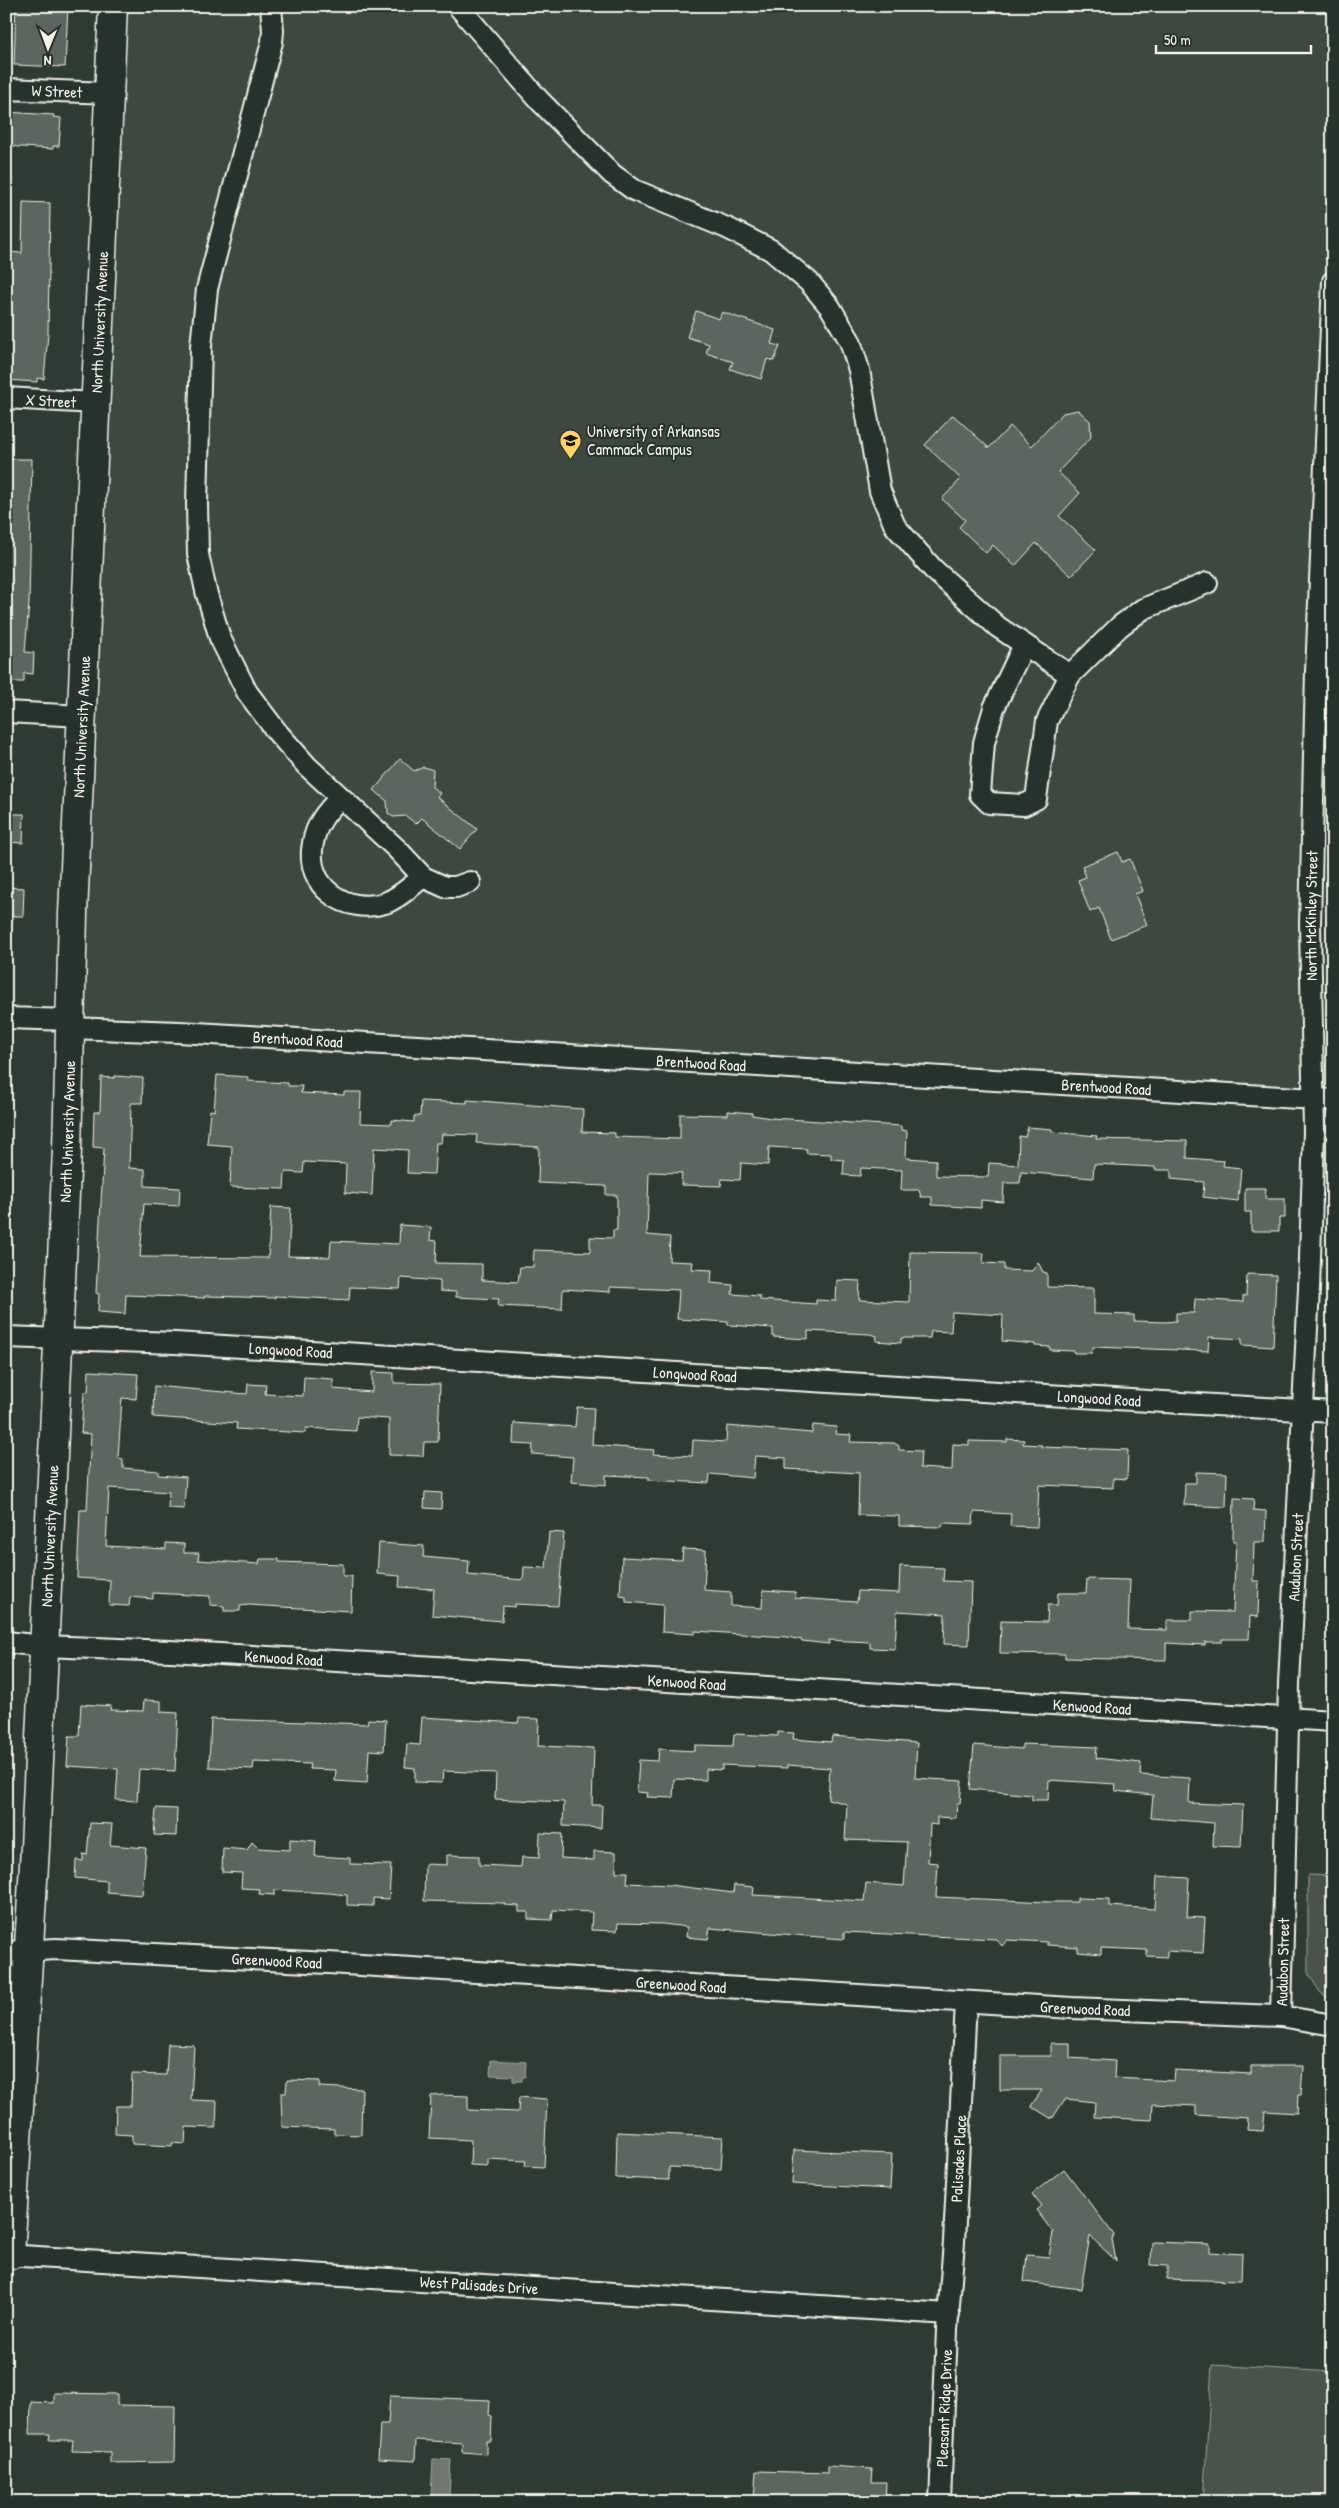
<svg xmlns="http://www.w3.org/2000/svg" width="1339" height="2508" viewBox="0 0 1339 2508" font-family="'Patrick Hand',sans-serif">
<rect width="100%" height="100%" fill="#2e3b34"/>
<filter id="ink" filterUnits="userSpaceOnUse"><feTurbulence type="fractalNoise" baseFrequency=".02" numOctaves="2"/><feDisplacementMap in="SourceGraphic" scale="10" xChannelSelector="R" yChannelSelector="G"/><feConvolveMatrix kernelMatrix="1 2 1 2 8 2 1 2 1" color-interpolation-filters="sRGB"/></filter>
<g filter="url(#ink)">
<!-- built -->
<path fill="#3c4841" d="M115 6H1333V281L1314 1099 70 1028Z"/>
<!-- green -->
<path fill="#48524c" stroke="#9ea29a" d="M1308 1875 1333 1876V2002L1320 1992 1308 1973Z
M1212 2365 1332 2372 1333 2502H1203Z"/>
<!-- water -->
<path fill="#6f7770" stroke="#a4a8a0" d="M491 2060 526 2062 525 2077H522V2081H513V2076L490 2075Z
M433 2459 451 2460 449 2497 431 2496Z"/>
<!-- building -->
<path fill="#5c655e" stroke="#f4f1e8" d="M16 6H68L65 67 14 65Z
M6 112 54 115 53 117 61 118 59 146H53V149L6 146Z
M23 202 50 203 48 334 44 379 37 378V382L6 380V252L22 253Z
M696 311 719 319 722 312 775 330 771 344 780 346 774 361 767 359 761 379 730 369 733 362 706 353 709 344 687 337Z
M1078 410 1090 421 1091 437 1058 472 1080 493 1059 516 1096 550 1071 576 1036 543 1015 566 993 545 986 553 959 527 965 520 942 499 961 479 925 445 953 415 989 448 1010 426 1032 446 1063 413Z
M6 459H32L29 603 25 652 34 653 33 674 24 673V682H6Z
M400 759 414 771 424 767 433 770 432 787 440 793 437 797 477 829 460 849 422 818 416 824 406 816 393 817 388 813 387 801 374 790Z
M6 814H24L23 843 6 842Z
M1118 852 1122 862 1130 859 1143 891 1135 894 1147 925 1111 939 1099 908 1090 912 1078 880 1086 877 1082 866Z
M6 887 24 888 23 916H6Z
M217 1075 248 1077V1081L288 1083V1086H302L301 1093 344 1095V1092H361L360 1123 392 1124V1120L414 1122V1116H420L421 1101 467 1103V1100L583 1109 582 1132 615 1133V1137L680 1139V1114L728 1115V1111L752 1113V1115L771 1118 901 1126V1130L907 1131 906 1158 936 1160V1176L988 1177 989 1163 1018 1165 1019 1136 1025 1137 1028 1127 1052 1129V1132L1097 1136 1096 1139 1187 1141V1158L1224 1161 1223 1166 1241 1168 1238 1201 1203 1197 1204 1182 1171 1179V1170H1155V1167L1094 1164 1093 1178 1021 1172 1020 1183H1004L1003 1202 981 1200V1208L932 1205V1197H921L919 1190H901L902 1170 861 1168 860 1176 843 1175 844 1160 831 1159V1154L806 1153 807 1149 769 1147 768 1165 741 1163 740 1180 722 1179 721 1186 681 1185 682 1173 649 1172 647 1235 670 1237 669 1261 693 1262 692 1269 712 1270 711 1283 733 1285 732 1294 760 1296V1300L816 1304V1300L836 1301 837 1280 860 1281 859 1300 909 1302 910 1252 984 1253 983 1263 1004 1264V1270L1032 1271 1038 1262 1043 1272 1047 1273V1287L1094 1288V1314L1134 1315V1321L1165 1322 1176 1321V1313H1194L1195 1299 1243 1302V1296H1246L1247 1274 1276 1275 1273 1347 1242 1345V1339L1209 1337 1208 1351 1093 1347 1092 1353H1074V1351L1050 1350V1347L1035 1346V1344L1002 1341 1003 1315 952 1312 951 1332 931 1331 930 1338H901V1343L876 1341 877 1336 870 1334 808 1331V1339L773 1337V1328L728 1325V1322L677 1319 679 1290 610 1287V1292L563 1289 562 1309 498 1306 499 1299 456 1297V1292L440 1291V1281L401 1278 400 1289 350 1287 349 1300 275 1296V1298L205 1296V1298L126 1295 125 1314 98 1312 99 1294 96 1293 104 1148 93 1147 94 1112H100L101 1077 114 1078 115 1076 143 1078 142 1103H131L129 1168 145 1169V1186L180 1188 179 1206 144 1204 140 1257 268 1258 271 1207 291 1208 288 1256 330 1257 331 1241 399 1244 400 1225 431 1227 430 1240 437 1241 436 1263 482 1264V1280L518 1282 520 1267H533L534 1250 590 1252V1237L613 1238V1230H617V1195H606V1186L538 1183 539 1147 476 1143 477 1135 442 1134 441 1143H436L434 1174 407 1173 408 1150 374 1148 372 1195 345 1193 346 1164 304 1162 303 1173 285 1172 284 1189 230 1187 232 1146 207 1144 210 1110 214 1111Z
M1245 1188H1266L1265 1199H1285V1218H1279V1231H1251V1212H1245Z
M89 1371 138 1374 136 1399 122 1398 118 1458 123 1459V1468L158 1471V1475L186 1477 184 1509 168 1508 169 1492 109 1488 106 1546 166 1549V1543L184 1544V1553H199L198 1560 259 1564 260 1559H279V1562L343 1564V1576H352L351 1611 249 1605 240 1606V1611H224V1606L210 1605V1596L153 1593V1599L130 1597 129 1606 109 1605 110 1580 77 1578 80 1510H87L91 1434 81 1433 84 1392H88Z
M372 1372 394 1373V1383L440 1384 438 1442H424L423 1456 389 1455V1419L357 1417 356 1431 306 1428 305 1433 236 1429 237 1423 153 1417 154 1386 247 1394 248 1384 266 1385 265 1394 303 1396 304 1377 333 1379V1389L372 1392Z
M577 1407 594 1408 592 1445 654 1450 653 1454 692 1456 693 1440 726 1442 727 1426 812 1433 813 1425 837 1427 836 1434 851 1435 850 1442 894 1443 899 1446V1450L921 1451 920 1468 952 1470 953 1444 969 1445V1441L1007 1442V1439L1024 1440 1023 1444 1042 1445 1041 1447 1128 1450 1127 1479 1113 1478V1488L1039 1485 1037 1527 1010 1526 1011 1514 974 1512 973 1524 943 1523 942 1527 899 1526V1516L858 1515 859 1473 786 1469V1458L755 1456 753 1478 710 1474 709 1483 649 1480V1477L606 1475V1485L571 1482 573 1457 532 1454 533 1445 513 1444 514 1423 575 1427Z
M1196 1472 1227 1473 1226 1507 1184 1505 1185 1483H1196Z
M425 1492 442 1493 441 1509 424 1508Z
M1234 1498 1254 1499 1253 1510 1266 1511 1265 1542H1254L1253 1581H1259L1258 1617 1250 1616 1249 1639H1222V1642H1205V1645L1166 1643V1660L1065 1658V1654L1000 1653 1001 1621 1047 1622 1048 1605H1057L1058 1593H1086L1087 1579 1130 1580 1128 1629 1167 1630V1620H1192V1611L1233 1612 1236 1541H1233Z
M549 1532 564 1533 558 1606 515 1604V1607L503 1606 502 1621 432 1615 434 1589 399 1587 400 1576 377 1574 379 1543 424 1546 423 1557 469 1561 468 1575 523 1580 524 1567 546 1568Z
M683 1549 706 1550 704 1590 731 1592V1606L762 1608 763 1590 795 1592V1598L857 1602 858 1591 899 1593 900 1566 944 1568 943 1581 971 1582 969 1645 944 1644 945 1614 897 1611 895 1649 870 1648V1642L829 1640V1644L802 1641V1640L787 1637 695 1631V1634L662 1632 663 1605 626 1602V1597L620 1596 622 1557 682 1560Z
M144 1700 161 1701V1712L178 1713 175 1771 139 1769 137 1801 116 1800 118 1769 67 1766 69 1736H79L81 1704 111 1706 110 1710 143 1711Z
M422 1717 518 1723 519 1718 539 1719 538 1746 594 1748 592 1805H602L601 1828 563 1826 564 1802 495 1799 496 1773 443 1771 442 1783 415 1782V1768L405 1767 407 1744 420 1745Z
M211 1719 367 1724 368 1719 386 1720 384 1751 369 1750 367 1783 335 1781 336 1770 309 1769 310 1764 254 1762 253 1769 209 1767Z
M778 1732 794 1733 793 1739 831 1742 832 1736 917 1743 915 1778 962 1781 960 1803H957L956 1818 937 1817V1825L930 1824 928 1862 938 1863 936 1897 1049 1902H1077V1898L1109 1899V1906L1155 1909 1157 1876 1189 1878 1187 1917 1205 1918 1203 1953 1167 1951V1957L1147 1956V1950L1101 1948V1954L1078 1952V1947L1047 1945V1942L1007 1940 1002 1946 996 1939 844 1932V1939L710 1928 708 1939 686 1937 687 1927 663 1924 618 1923 617 1931 591 1930 592 1912 553 1910 552 1920 528 1919V1912H519V1906L504 1905V1903L424 1901 425 1864 447 1865V1855L479 1856V1865L521 1867 522 1857 539 1858 540 1833 562 1834 561 1858 594 1860V1851L616 1852V1872H628L627 1883 669 1885 733 1893 734 1885 754 1887 753 1895 864 1901 866 1883 904 1886 907 1842 845 1840 847 1804 828 1799 830 1768 787 1765V1768L722 1765V1770L706 1769V1780L674 1779 673 1798 647 1797 648 1793 637 1792 639 1760 658 1761 659 1749 695 1751V1745L733 1746 734 1734 778 1736Z
M1022 1744 1097 1747 1096 1758 1141 1763 1140 1775 1190 1778 1189 1803 1243 1805 1241 1847 1213 1846 1214 1823 1151 1818 1153 1795 1115 1791 1116 1784 1049 1780 1048 1800H1032V1795L970 1789 974 1745 1022 1749Z
M156 1808 177 1809 176 1836 154 1835Z
M90 1823 112 1824 110 1845 146 1848 142 1895 107 1892V1881L75 1878 76 1860 83 1861V1854L87 1855Z
M290 1839 316 1841 315 1856 350 1858V1864L391 1865 389 1899 373 1898V1906L347 1905V1895L329 1893 275 1890V1895L259 1894 260 1889 241 1888 242 1873 222 1872 223 1848 247 1850 252 1842 258 1848 290 1850Z
M1051 2043H1070V2058L1115 2061 1114 2078 1174 2081 1175 2070 1251 2074V2066H1303L1301 2095H1298L1297 2113 1265 2111 1263 2131 1247 2130 1248 2118 1196 2115V2106L1153 2104 1152 2120 1094 2117 1095 2102 1065 2099 1052 2119 1031 2106 1042 2090H1000V2056H1051Z
M168 2044 194 2045 191 2100 217 2101 216 2128 186 2127 185 2144 172 2143V2146L132 2144V2135L115 2134 116 2106H131L132 2074 166 2075Z
M287 2080 320 2081 319 2087 362 2089 361 2135 334 2134V2129L282 2127 281 2093H286Z
M440 2095 468 2096V2110L518 2112 519 2097 547 2099 544 2167 525 2166 526 2161 488 2159V2166L470 2165 471 2140 429 2138 431 2096Z
M617 2132 723 2137 721 2169 669 2167V2180L616 2178Z
M794 2150 892 2154 890 2189 792 2184Z
M1064 2169 1114 2235 1112 2239 1116 2261 1090 2236 1081 2289 1024 2282 1027 2255 1049 2257 1053 2232 1036 2210 1041 2206 1032 2194Z
M1152 2242 1210 2244V2252L1242 2254 1241 2281 1167 2279V2266L1151 2265Z
M54 2393 117 2394V2405L175 2406 174 2462 110 2463V2452L72 2451 73 2440H49L50 2434H30L31 2402 54 2403Z
M390 2396 490 2400 489 2415 492 2416 491 2441H486V2454L462 2452V2443L416 2440 415 2461 378 2459 380 2424H388Z
M828 2466 872 2469 871 2482H886L885 2502H754L756 2471 828 2473Z"/>
<g fill="none" stroke-linecap="round" stroke-linejoin="round">
<defs>
<g id="street">
<path d="M271 6 273 31 272 42 207 289 201 346 197 504 198 554 206 591 220 638 247 692 277 732 307 766 397 849 423 877 445 887H456L470 882"/>
<path d="M458 6 539 100 612 174 634 190 727 228 771 250 809 282 830 307 850 341 859 370 880 491 895 526 933 569 998 627 1070 675"/>
<path id="s1" d="M6 89 109 93"/>
<path id="s2" d="M6 398 95 403"/>
<path d="M1024 645 994 708 987 732 984 743 980 794 989 803 1024 805 1036 799 1047 721 1070 675 1120 626 1143 609 1207 583"/>
<path d="M6 712 82 716"/>
<path d="M340 798C327 811 316 824 313 843 304 886 345 915 385 903 399 898 411 886 423 877"/>
<path d="M6 1018 70 1020"/>
<path id="s3" d="M70 1028 179 1032 1333 1100"/>
<path id="s4" d="M6 1337 175 1343 1333 1412"/>
<path id="s5" d="M6 1642 43 1646 170 1651 1333 1721"/>
<path id="s6" d="M6 1952 56 1949 328 1963 1072 2008 1281 2016 1333 2025"/>
<path id="s7" d="M1281 2016 1289 1684 1309 1289 1314 1131 1310 924 1316 672 1333 281"/>
<path id="s8" d="M6 2255 949 2314"/>
<path id="s9" d="M940 2502 947 2330 954 2242 966 2002"/>
</g>
<g id="secondary">
<path id="s10" d="M10 2255 35 1848 47 1586 67 1150 73 914 113 6"/>
</g>
</defs>
<!-- street casing -->
<use href="#street" stroke="#f4f1e8" stroke-width="24"/>
<!-- secondary casing -->
<use href="#secondary" stroke="#f4f1e8" stroke-width="31"/>
<!-- street -->
<use href="#street" stroke="#26332d" stroke-width="20"/>
<!-- secondary -->
<use href="#secondary" stroke="#26332d" stroke-width="28"/>
</g>
</g>
<!-- icons -->
<defs>
<symbol id="university-pin" viewBox="-11 -11 22 30"><path d="M0 17L-7.5 6A9.5 9.5 0 1 1 7.5 6Z" fill="#ffd166" stroke="#26332d"/><path d="M0-5L7-2L0 1L-7-2ZM-4 1L0 2.5L4 1V4Q0 6-4 4Z" fill="#111"/></symbol>
</defs>
<g fill-rule="evenodd">
<use href="#university-pin" x="558" y="428" width="25" height="34"/>
</g>
<g text-anchor="middle" stroke-width="4" stroke-linejoin="round" paint-order="stroke">
<!-- street labels -->
<g font-size="16" fill="#f4f1e8" stroke="#26332d">
<text dy="6" stroke="none"><textPath href="#s1" startOffset="51">W Street</textPath></text>
<text dy="6" stroke="none"><textPath href="#s10" startOffset="1935">North University Avenue</textPath></text>
<text dy="6" stroke="none"><textPath href="#s2" startOffset="45">X Street</textPath></text>
<text dy="6" stroke="none"><textPath href="#s10" startOffset="1530">North University Avenue</textPath></text>
<text dy="6" stroke="none"><textPath href="#s7" startOffset="1101">North McKinley Street</textPath></text>
<text dy="6" stroke="none"><textPath href="#s3" startOffset="228">Brentwood Road</textPath></text>
<text dy="6" stroke="none"><textPath href="#s3" startOffset="632">Brentwood Road</textPath></text>
<text dy="6" stroke="none"><textPath href="#s3" startOffset="1038">Brentwood Road</textPath></text>
<text dy="6" stroke="none"><textPath href="#s10" startOffset="1125">North University Avenue</textPath></text>
<text dy="6" stroke="none"><textPath href="#s4" startOffset="285">Longwood Road</textPath></text>
<text dy="6" stroke="none"><textPath href="#s4" startOffset="690">Longwood Road</textPath></text>
<text dy="6" stroke="none"><textPath href="#s4" startOffset="1095">Longwood Road</textPath></text>
<text dy="6" stroke="none"><textPath href="#s10" startOffset="720">North University Avenue</textPath></text>
<text dy="6" stroke="none"><textPath href="#s7" startOffset="459">Audubon Street</textPath></text>
<text dy="6" stroke="none"><textPath href="#s5" startOffset="278">Kenwood Road</textPath></text>
<text dy="6" stroke="none"><textPath href="#s5" startOffset="682">Kenwood Road</textPath></text>
<text dy="6" stroke="none"><textPath href="#s5" startOffset="1088">Kenwood Road</textPath></text>
<text dy="6" stroke="none"><textPath href="#s6" startOffset="271">Greenwood Road</textPath></text>
<text dy="6" stroke="none"><textPath href="#s7" startOffset="54">Audubon Street</textPath></text>
<text dy="6" stroke="none"><textPath href="#s6" startOffset="676">Greenwood Road</textPath></text>
<text dy="6" stroke="none"><textPath href="#s6" startOffset="1081">Greenwood Road</textPath></text>
<text dy="6" stroke="none"><textPath href="#s9" startOffset="344">Palisades Place</textPath></text>
<text dy="6" stroke="none"><textPath href="#s8" startOffset="474">West Palisades Drive</textPath></text>
<text dy="6" stroke="none"><textPath href="#s9" startOffset="94">Pleasant Ridge Drive</textPath></text>
</g>
<!-- poi labels -->
<g font-size="16" fill="#f4f1e8" stroke="#26332d" text-anchor="start">
<text x="587" y="437">University of Arkansas<tspan x="587" dy="18">Cammack Campus</tspan></text>
</g>
</g>
<!-- margin -->
<rect width="1339" height="2508" fill="none" stroke="#26332d" stroke-width="25"/>
<rect x="12" y="12" width="1314" height="2483" fill="none" stroke="#f4f1e8" stroke-width="2" filter="url(#ink)"/>
<!-- north arrow -->
<g transform="translate(48 48) rotate(181)" stroke="#26332d" stroke-width="4" paint-order="stroke">
<path d="M0-4L9 19L0 12L-9 19Z" fill="#f4f1e8"/>
<text y="-8" font-size="14" font-weight="bold" text-anchor="middle" fill="#f4f1e8">N</text>
</g>
<!-- scale -->
<path d="M1156 45v8h155v-8" fill="none" stroke="#f4f1e8" stroke-width="2.5"/>
<text x="1164" y="45" font-size="15" fill="#f4f1e8" stroke="#26332d" stroke-width="4" paint-order="stroke">50 m</text>
</svg>
